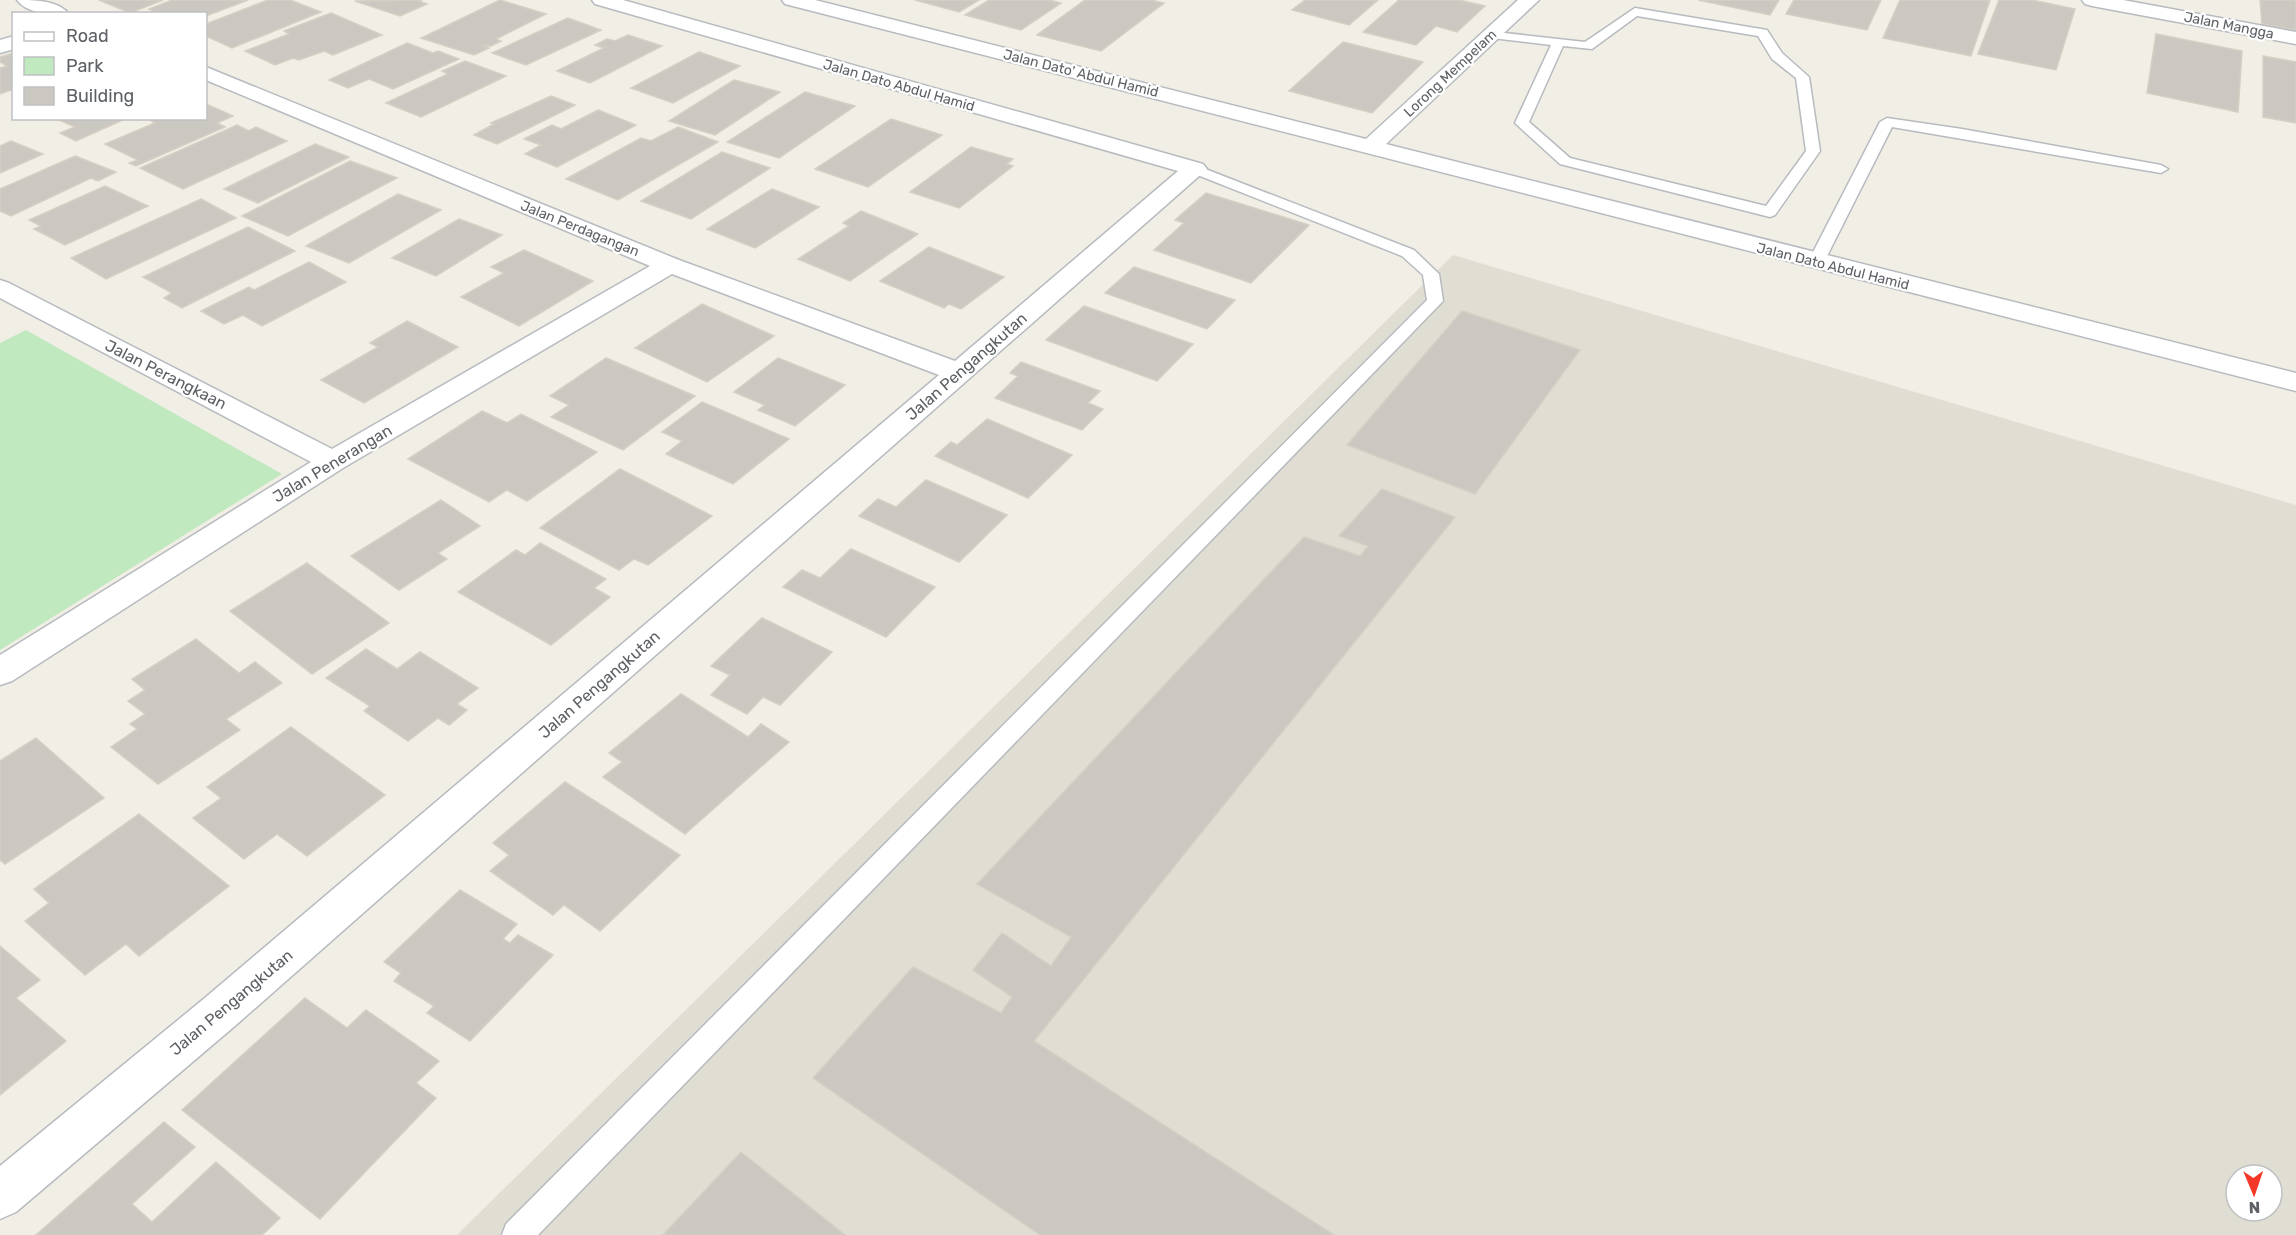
<svg xmlns="http://www.w3.org/2000/svg" width="2296" height="1235" viewBox="0 0 2296 1235" font-family="Rubik,sans-serif">
<rect width="100%" height="100%" fill="#f0eee5"/>
<!-- education -->
<path fill="#e0ddd3" fill-rule="evenodd" d="M1453 255 2296 505V1235H457ZM2236 1175H2272V1211H2236Z"/>
<!-- green -->
<path fill="#c0e9c0" d="M26 330 282 474 0 650V343Z"/>
<!-- building -->
<path fill="#cbc8c2" stroke="#d5cfc3" stroke-width="1.5" d="M99 0H163L130 13Z
M172 0H248L206 16V14H158L149 9Z
M268 0H290L321 12 232 48 206 36V24Z
M422 0 419 1 427 4 400 16 355 1Z
M500 0 546 14 496 39 501 41 491 46 482 45 489 48 474 55 421 38Z
M915 0H979L959 12Z
M989 0H1049L1061 3 1021 30 965 15Z
M1085 0H1151L1164 3 1101 51 1037 35Z
M1305 0H1378L1349 25 1292 10Z
M1399 0H1459L1485 6 1457 32 1436 26 1416 45 1363 32Z
M1698 0H1779L1770 15Z
M1794 0H1881L1867 30 1786 14Z
M1900 0H1990L1971 56 1883 38Z
M1999 0H2032L2075 9 2056 70 1978 54Z
M2260 0H2296V30L2262 24Z
M331 13 382 35 333 55 324 51 299 60 293 58 275 65 245 51 289 34 284 31Z
M568 18 601 30 526 65 492 53Z
M2156 34 2242 51 2238 112 2147 93Z
M628 35 662 46 590 83 557 71 604 48 595 45 607 39 615 41Z
M1343 42 1423 62 1372 113 1289 91Z
M407 43 433 53 438 51 459 59 393 89 369 79 348 88 329 80Z
M699 52 740 66 673 103 631 88Z
M14 53V89L0 94V68L7 66 0 62V57Z
M2263 56 2296 62V123L2263 117Z
M465 61 506 76 421 117 386 103 448 74 442 71Z
M734 80 780 92 715 135 669 121Z
M805 92 855 106 779 158 727 142Z
M551 96 575 105 497 144 474 135 494 124 491 123Z
M206 104 233 116 217 123 225 127 136 166 129 163 138 160 105 144 155 123 147 118H206Z
M598 110 636 125 557 167 525 154 541 145 524 139 552 125 561 129Z
M55 118H127L76 141 60 133 75 127Z
M891 119 942 135 868 187 815 169Z
M237 125 249 131 256 127 287 141 183 189 140 168Z
M678 127 718 142 618 200 566 179 641 138 651 141Z
M11 141 43 154 0 173V146Z
M315 144 349 157 258 203 224 189Z
M971 147 1013 159 1007 164 1013 166 959 208 910 192Z
M722 152 770 168 691 219 641 201Z
M75 156 116 172 98 181 91 178 11 216 0 211V189Z
M350 161 397 178 288 236 242 216Z
M105 186 148 206 65 245 34 229 41 226 29 220Z
M772 189 819 207 755 248 707 229Z
M1206 193 1309 225 1251 283 1154 250 1184 223 1175 220Z
M398 194 441 210 349 263 306 246Z
M201 199 236 218 106 279 71 258Z
M861 211 918 234 850 281 798 259 849 226 843 223Z
M459 219 502 235 436 276 392 258Z
M248 227 295 251 182 308 164 298 172 293 143 277Z
M929 247 1004 277 961 309 949 304 944 308 880 281Z
M524 250 593 281 519 326 461 297 504 273 491 267Z
M309 262 346 282 262 326 243 315 224 324 201 311 249 287 254 290Z
M1134 267 1235 300 1207 329 1105 293Z
M702 304 774 336 707 382 635 348Z
M1084 306 1193 344 1157 381 1046 340Z
M1462 311 1580 350 1475 494 1347 445Z
M407 321 458 347 364 403 321 380 378 347 370 343Z
M606 358 695 396 623 450 551 417 569 405 550 396Z
M778 358 845 385 795 426 758 410 765 405 734 392Z
M1021 362 1100 391 1088 403 1103 409 1082 430 995 398 1018 376 1010 373Z
M702 402 789 439 733 484 666 454 682 441 662 432Z
M482 411 507 423 521 414 597 452 527 501 507 490 489 502 408 459Z
M987 419 1072 455 1028 498 935 456 951 442 957 445Z
M620 469 712 516 648 565 634 559 619 570 540 528Z
M926 480 1007 515 959 562 859 516 878 499 896 507Z
M1382 489 1455 517 1034 1041 1334 1235H1040L813 1078 913 967 1001 1013 1012 997 973 970 1002 933 1051 966 1071 937 977 884 1304 537 1360 556 1368 546 1339 536Z
M441 500 480 526 438 553 447 559 399 590 351 556Z
M540 543 606 579 594 588 610 597 551 645 458 592 516 550 525 555Z
M851 549 935 587 886 637 783 587 802 570 820 578Z
M307 563 389 623 312 674 230 611Z
M762 618 832 652 780 705 763 697 747 714 711 695 730 675 711 666Z
M196 639 239 673 255 662 282 683 226 719 240 730 158 784 111 747 137 729 130 724 145 714 128 701 145 690 132 679Z
M366 649 397 669 420 652 478 688 457 704 467 710 449 725 438 718 408 741 364 711 370 706 326 678Z
M681 694 748 737 761 724 789 742 685 834 603 777 622 762 609 753Z
M291 727 385 795 307 856 277 834 244 859 193 818 221 798 207 787Z
M36 738 104 798 5 864 0 860V761Z
M565 782 680 855 600 931 564 905 553 915 490 871 509 855 493 843Z
M139 814 229 886 139 956 126 944 85 975 25 921 49 903 34 889Z
M460 890 517 924 503 939 510 943 518 935 553 955 470 1041 427 1013 434 1006 394 981 401 973 384 962Z
M0 946 40 980 16 998 66 1041 0 1095Z
M305 998 347 1028 366 1010 439 1061 416 1083 436 1098 320 1219 182 1110Z
M164 1122 195 1147 132 1204 152 1222 216 1162 280 1218 262 1235H36Z
M741 1152 845 1235H663Z"/>
<g fill="none" stroke-linecap="round" stroke-linejoin="round">
<defs>
<path id="service" d="M1635 8 1767 30 1782 53 1809 77 1820 151 1775 215 1770 217 1560 164 1515 123 1551 45 1492 38 1487 37 1486 34 1487 31 1585 42ZM1637 16 1758 36 1772 59 1796 78 1806 151 1766 206 1570 158 1529 122 1563 46 1592 49Z
M1887 118 1962 129 2161 165 2168 169 2161 173 1892 127 1824 262 1822 265H1810L1808 262 1880 122Z
M1195 165 1414 250 1439 274 1443 301 538 1235H502L506 1224 1427 300 1423 275 1402 256 1190 172 1188 169 1190 166Z"/>
<path id="minor" d="M17 0C34 0 58 0 69 14 53 14 28 15 17 0Z
M592 0H623L1203 164 1207 169 236 1025 16 1212 0 1219V1166L206 997 939 375 672 274 343 468 12 681 0 685V655L311 462 0 298V280L9 283 332 449 650 266 206 80V67L679 260 955 361 1178 171 595 4Z
M2082 0H2123L2296 32V44L2092 6 2085 4Z
M14 36V49L0 53V40Z"/>
<path id="tertiary" d="M782 0H815L1366 139 1518 0H1539L1386 144 2296 373V391L785 4Z"/>
</defs>
<!-- service casing -->
<use href="#service" stroke="#b7bbbf" stroke-width="3"/>
<!-- minor casing -->
<use href="#minor" stroke="#b7bbbf" stroke-width="3"/>
<!-- tertiary casing -->
<use href="#tertiary" stroke="#b7bbbf" stroke-width="3"/>
<!-- service -->
<use href="#service" fill="#fff" fill-rule="evenodd"/>
<!-- minor -->
<use href="#minor" fill="#fff" fill-rule="evenodd"/>
<!-- tertiary -->
<use href="#tertiary" fill="#fff" fill-rule="evenodd"/>
</g>
<g text-anchor="middle" stroke-width="4.5" stroke-linejoin="round" paint-order="stroke">
<!-- far-street labels -->
<g font-size="14" fill="#5d6166" stroke="#fff">
<text transform="translate(2229 25) rotate(11)" y="5">Jalan Mangga</text>
<text transform="translate(1081 73) rotate(14)" y="5">Jalan Dato' Abdul Hamid</text>
<text transform="translate(1450 73) rotate(-43)" y="5">Lorong Mempelam</text>
<text transform="translate(899 85) rotate(16)" y="5">Jalan Dato Abdul Hamid</text>
<text transform="translate(580 228) rotate(22)" y="5">Jalan Perdagangan</text>
<text transform="translate(1833 266) rotate(14)" y="5">Jalan Dato Abdul Hamid</text>
</g>
<!-- street labels -->
<g font-size="16" fill="#5d6166" stroke="#fff">
<text transform="translate(966 366) rotate(-41)" y="6">Jalan Pengangkutan</text>
<text transform="translate(166 374) rotate(27)" y="6">Jalan Perangkaan</text>
<text transform="translate(332 463) rotate(-31)" y="6">Jalan Penerangan</text>
<text transform="translate(599 684) rotate(-41)" y="6">Jalan Pengangkutan</text>
<text transform="translate(231 1002) rotate(-40)" y="6">Jalan Pengangkutan</text>
</g>
</g>
<!-- legend -->
<rect x="12" y="12" width="195" height="108" fill="#ffffff" stroke="#bec0c2" stroke-width="1.5"/>
<rect x="24" y="32" width="30" height="9" fill="#ffffff" stroke="#bec0c2" stroke-width="1.5"/>
<text x="66" y="42" font-size="18" fill="#5d6166">Road</text>
<rect x="24" y="57" width="30" height="18" fill="#c0e9c0" stroke="#bec0c2" stroke-width="1.5"/>
<text x="66" y="72" font-size="18" fill="#5d6166">Park</text>
<rect x="24" y="87" width="30" height="18" fill="#cbc8c2" stroke="#bec0c2" stroke-width="1.5"/>
<text x="66" y="102" font-size="18" fill="#5d6166">Building</text>
<!-- north arrow -->
<g transform="translate(2254 1193) rotate(178)"><circle r="28" fill="#ffffff" stroke="#bec0c2" stroke-width="1.5"/>
<path d="M0-4.5L10 22L0 15L-10 22Z" fill="#f33828"/>
<text y="-9" font-size="16" font-weight="bold" text-anchor="middle" fill="#5d6166">N</text>
</g>
</svg>
